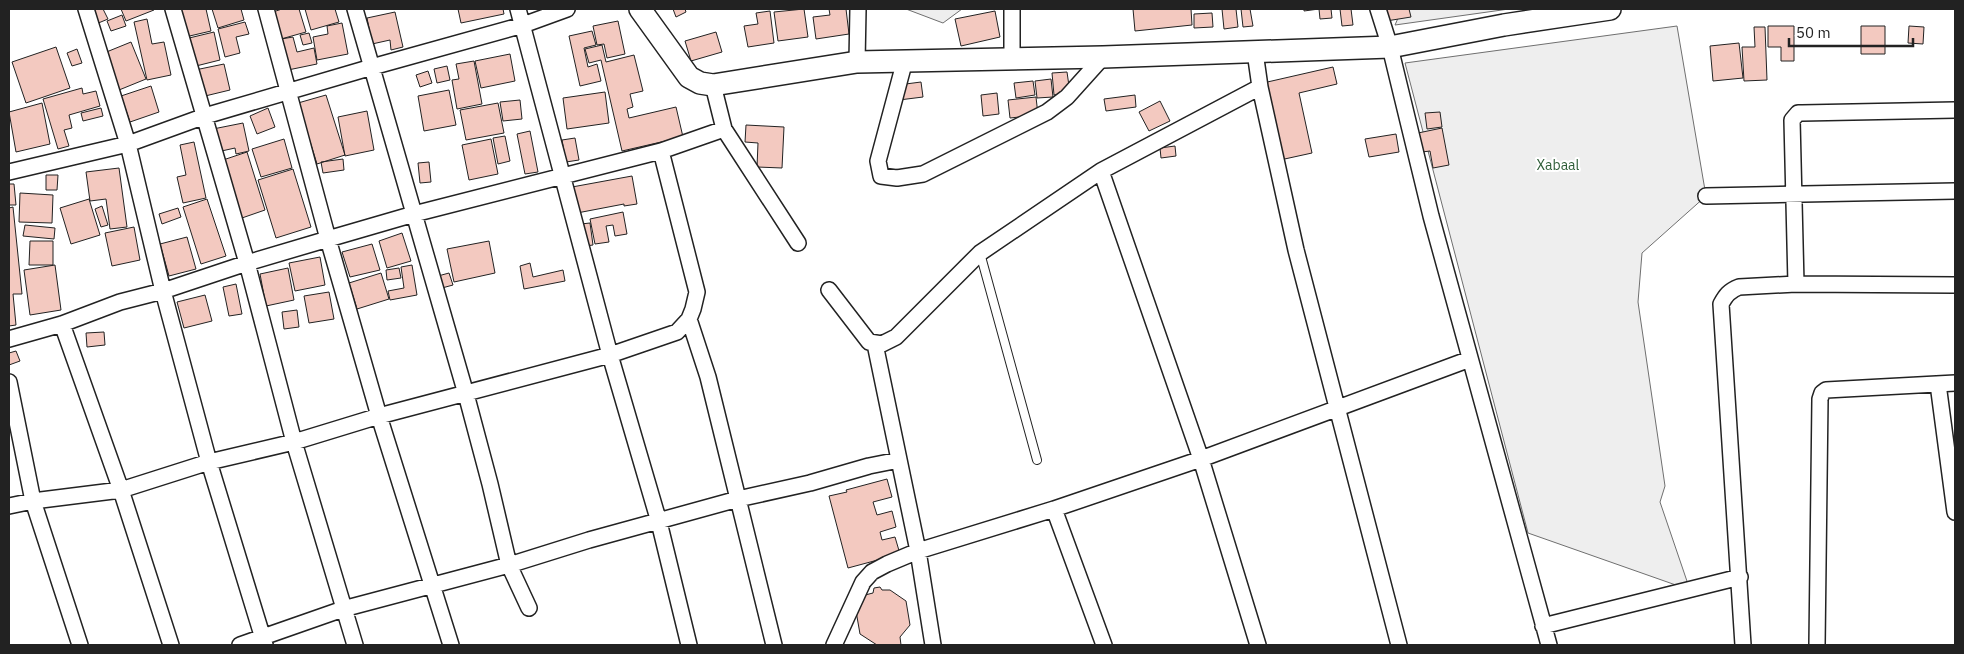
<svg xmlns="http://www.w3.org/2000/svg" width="1964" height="654" viewBox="0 0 1964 654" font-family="'IBM Plex Sans',sans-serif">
<rect width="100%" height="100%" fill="#fff"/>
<!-- green -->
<path fill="#eee" stroke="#6f6f6f" d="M906 9H962L943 23Z
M1402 9H1509L1395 25Z
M1677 26 1706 196 1642 253 1638 302 1665 486 1660 502 1690 590 1528 533 1405 63Z"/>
<!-- building -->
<path fill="#f3c9c0" stroke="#222" d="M90 9H103L108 19 96 24Z
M121 9H154V10L126 21Z
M175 9H206L211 31 181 38Z
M212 9H241L244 20 218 28Z
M282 9H299L306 32 281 39 273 12Z
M305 9H335L339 22 311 30Z
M458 9H503L504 14 461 23Z
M673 9H685L686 12 676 17Z
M804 9 808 37 778 41 774 12Z
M829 9H846L849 34 816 39 813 17 830 15Z
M1133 9H1191L1192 25 1135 31Z
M1222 9H1236L1238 27 1224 29Z
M1241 9H1250L1253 26 1243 27Z
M1304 9H1331L1332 18 1320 19 1319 9 1304 11Z
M1340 9H1351L1353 25 1342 26Z
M1378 9H1409L1411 17 1380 22Z
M770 11 774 43 748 47 744 26 758 24 756 13Z
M995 11 1000 37 961 46 955 19Z
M395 12 403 47 391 50 390 40 372 44 367 18Z
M1212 13 1213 27 1194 28V14Z
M122 15 126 26 111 31 107 21Z
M147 19 152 44 164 42 171 75 147 80 134 22Z
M618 21 625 54 607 58 604 44 597 45 593 26Z
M245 22 249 34 236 37 240 53 225 57 218 29Z
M342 23 348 54 317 60 313 37 328 34 327 26Z
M1768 26H1794V61H1781V47H1768Z
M1861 26H1885V54H1861Z
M1909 26 1924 27 1923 44 1908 43Z
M1754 27H1765L1767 80 1744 81 1742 47H1755Z
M592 31 596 45 584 48 588 67 597 64 601 81 580 86 569 36Z
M214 32 220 60 192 67 185 39Z
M716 32 722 52 691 61 685 41Z
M309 33 312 43 303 45 300 35Z
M293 37 297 52 314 48 317 64 288 70 281 39Z
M131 42 146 79 119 90 104 53Z
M1739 43 1743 78 1713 81 1710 46Z
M602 45 606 62 634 55 643 91 630 94 633 107 627 109 629 118 676 107 683 137 622 151 601 60 589 63 585 49Z
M56 47 70 88 26 103 12 62Z
M77 49 82 63 72 66 67 53Z
M510 54 515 81 481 88 475 61Z
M474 61 482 104 457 109 452 80 459 79 456 64Z
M224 64 230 90 201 97 195 70Z
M447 66 450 80 437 83 434 69Z
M1333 67 1337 84 1299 93 1312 153 1280 160 1263 83Z
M428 71 432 83 420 87 416 75Z
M1067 72 1070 93 1054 95 1052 73Z
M1051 79 1053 97 1037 98 1035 81Z
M1033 81 1035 95 1016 98 1014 83Z
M921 82 923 97 899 100 898 85Z
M151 86 159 112 130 122 121 96Z
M82 88 83 94 96 91 100 106 69 115 72 128 64 130 69 146 58 149 43 99Z
M449 90 456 125 424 131 418 96Z
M605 92 609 123 567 129 563 98Z
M997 93 999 114 983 116 981 95Z
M326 95 345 155 317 164 298 103Z
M1135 95 1136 107 1106 111 1104 99Z
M1036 97 1038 115 1010 118 1008 100Z
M520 100 522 119 503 121 500 102Z
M1160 101 1170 121 1149 131 1139 112Z
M42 103 50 144 16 152 9 112Z
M498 103 504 133 466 140 460 110Z
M101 108 103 116 83 121 81 113Z
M268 108 275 127 257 134 250 116Z
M367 111 374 150 345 156 338 117Z
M1440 112 1442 127 1427 129 1425 113Z
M243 123 249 151 236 154 235 148 217 152 213 129Z
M746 125 784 127 782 168 757 167 758 143 745 142Z
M1442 128 1449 165 1433 168 1430 151 1422 152 1418 133Z
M530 131 538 172 525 174 517 134Z
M1396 134 1399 152 1369 157 1365 139Z
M505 136 510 161 498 164 493 138Z
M575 138 579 160 566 162 562 140Z
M284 139 292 168 261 177 252 149Z
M491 139 498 174 469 180 462 145Z
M194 142 206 198 183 203 177 177 186 175 180 145Z
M1175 146 1176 156 1161 158 1160 148Z
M247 152 265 210 239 219 220 161Z
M343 159 344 170 323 173 321 162Z
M429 162 431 182 420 183 418 163Z
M119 168 127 227 110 229 106 199 90 201 86 172Z
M293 169 311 227 276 238 258 180Z
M46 175H58L57 190H46Z
M632 176 637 204 624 206V204L577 213 572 187Z
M9 184H14L16 205H9Z
M20 193 53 195 52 223 19 222Z
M89 199 100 235 71 244 60 208Z
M207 199 226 256 201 264 183 207Z
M102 206 108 225 101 227 95 209Z
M13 207 22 294H13L16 325 9 326V208Z
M178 208 181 217 162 224 159 214Z
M623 212 627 234 615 236 613 225 606 226 609 242 595 244 590 219Z
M590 223 593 245 585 246 581 224Z
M25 225 55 228 54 239 23 236Z
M134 227 140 260 112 266 105 233Z
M402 233 411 261 387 268 379 241Z
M187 237 196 269 169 276 160 244Z
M30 241H53V265H29Z
M489 241 495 273 454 282 447 249Z
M372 244 380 270 350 277 342 252Z
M320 257 325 285 295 291 289 263Z
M530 263 533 277 563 270 565 281 524 289 520 266Z
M55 265 61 310 30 315 24 270Z
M412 265 417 295 390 300 388 291 404 288 401 267Z
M288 268 294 300 266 306 260 274Z
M399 268 401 278 387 280 386 270Z
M381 273 389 299 357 309 349 283Z
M449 273 453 285 442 288 438 276Z
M236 284 242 314 229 316 223 287Z
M329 292 334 319 309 323 304 296Z
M205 295 212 321 184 328 177 302Z
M297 310 299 327 284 329 282 312Z
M104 332 105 345 87 347 86 333Z
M16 351 20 361 9 365V353Z
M887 479 892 497 873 502 877 515 892 511 896 527 880 532 882 540 895 537 900 554 848 568 829 496 847 492 846 490Z
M880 587 882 590H890L906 601 910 625 900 637 901 645H877L860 634 856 611 865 595 873 593 874 588Z"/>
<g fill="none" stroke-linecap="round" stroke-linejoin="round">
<defs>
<path id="lane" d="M980 253 1037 460"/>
<path id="street" d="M86 9 128 144 163 291 209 462 265 645
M173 9 247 263 294 442 355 645
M266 9 328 239 379 416 451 645
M355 9 466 394 490 484 509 565 529 608
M518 9 610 355 659 522 689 645
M1012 9V58
M1378 9 1390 47 1431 216 1549 645
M905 60 878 161 881 176 897 178 923 174 1047 112 1067 97 1103 57
M857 62 858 9
M1260 87 1296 250 1399 645
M724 129 798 243
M1101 171 1201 459 1258 645
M9 172 128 144 205 116 372 67 523 25 567 9
M1706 196 1955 191
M1796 284 1792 120 1798 113H1802L1955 110
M829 290 869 342 882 344 896 337 980 253 1101 171 1260 87 1255 52
M689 319 708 377 774 645
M62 324 121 490 171 645
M9 339 62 324 120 302 163 291 247 263 328 239 414 214 661 151 724 129 713 85
M875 344 918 551 933 645
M9 382 33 501 80 645
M1938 384 1955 512
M9 506 33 501 121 490 209 462 294 442 379 416 610 355 677 332 689 319 693 309 697 292 661 151
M1054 509 1104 645
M1543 626 1740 577
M240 645 343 609 509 565 589 540 738 499 810 483 869 466 899 460
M834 645 863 582 872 572 887 564 918 551 1054 509 1201 459 1470 359
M1743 645 1721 304C1726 295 1729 291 1739 287L1796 284 1955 285
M1817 645 1820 399 1822 393 1826 390 1955 383"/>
<path id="secondary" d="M640 9 689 77 700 83 713 85 857 62 1103 57 1390 47 1504 25 1610 9"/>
</defs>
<!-- lane casing -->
<use href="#lane" stroke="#222" stroke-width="10"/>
<!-- street casing -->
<use href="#street" stroke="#222" stroke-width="18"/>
<!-- secondary casing -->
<use href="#secondary" stroke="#222" stroke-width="24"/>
<!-- lane -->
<use href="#lane" stroke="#fff" stroke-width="8"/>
<!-- street -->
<use href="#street" stroke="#fff" stroke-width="15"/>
<!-- secondary -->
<use href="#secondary" stroke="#fff" stroke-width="21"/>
</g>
<g text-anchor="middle" stroke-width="4" stroke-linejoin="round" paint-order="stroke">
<!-- park labels -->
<g font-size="14" fill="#2f5e38" stroke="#fff">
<text x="1558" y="170">Xabaal</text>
</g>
</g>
<!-- border -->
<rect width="1964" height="654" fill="none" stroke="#222222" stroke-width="20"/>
<!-- scale -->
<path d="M1789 38v8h124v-8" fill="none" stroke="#222222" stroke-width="2.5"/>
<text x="1796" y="38" font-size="15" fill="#222222" stroke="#ffffff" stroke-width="4" paint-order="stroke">50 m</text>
</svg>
